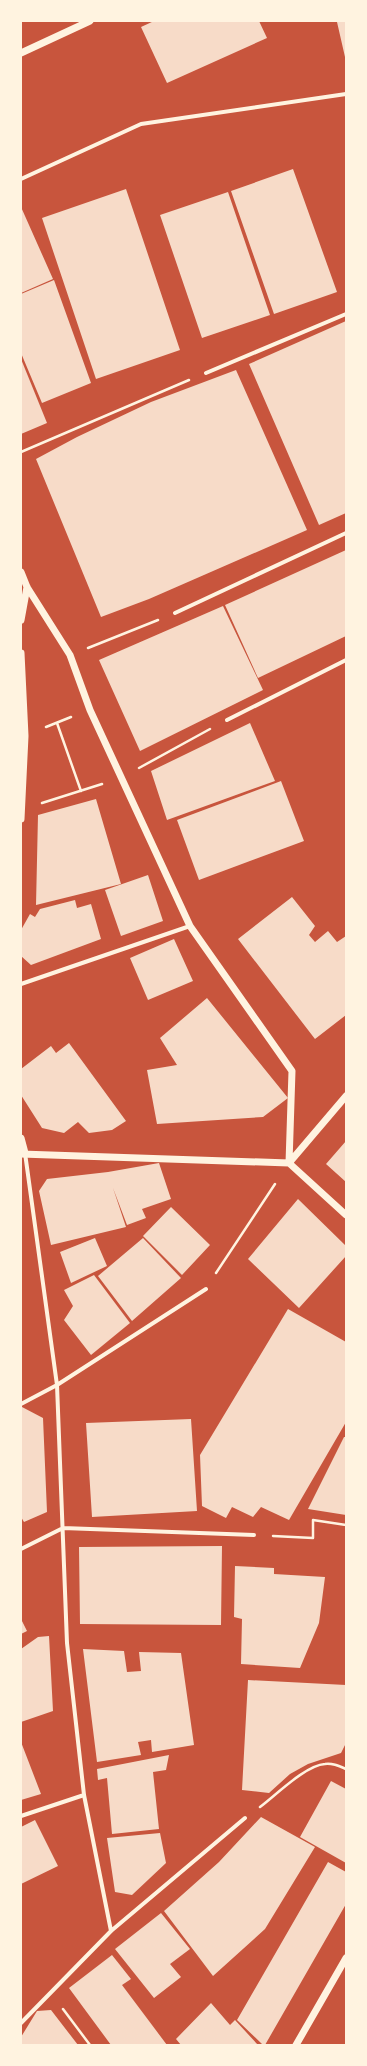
<svg xmlns="http://www.w3.org/2000/svg" width="367" height="2066" viewBox="0 0 367 2066" font-family="Literata,serif">
<rect width="100%" height="100%" fill="#c8553d"/>
<!-- building -->
<path fill="#f7dbc8" d="M154 21H259L267 38 167 83 141 27Z
M346 21V57H345L337 22Z
M293 169 337 292 274 314 231 191Z
M126 189 180 350 96 379 42 218Z
M228 192 270 315 202 338 160 215Z
M21 207 53 279 21 293Z
M54 280 91 383 42 403 21 353V294Z
M346 321V513L319 525 249 364Z
M21 359 47 423 21 434Z
M236 370 307 530 149 599 101 617 36 459 77 437 151 402Z
M346 550V636L258 678 225 605Z
M223 606 263 690 140 751 99 660Z
M250 723 275 781 167 820 151 771Z
M281 781 304 841 199 880 177 820Z
M96 799 121 884 36 905 38 815Z
M148 875 163 921 121 936 105 890Z
M292 897 315 926 309 935 315 942 328 931 337 942 346 936V1015L315 1039 238 939Z
M75 900 77 908 91 904 101 939 31 965 21 956V930L30 914 35 917 40 909Z
M174 939 193 981 148 1000 130 958Z
M207 998 288 1098 263 1117 157 1124 147 1070 177 1065 160 1038Z
M69 1043 126 1121 112 1130 89 1133 78 1122 64 1133 42 1128 21 1095V1069L51 1046 56 1053Z
M346 1141V1182L326 1164Z
M159 1163 171 1199 142 1209 146 1218 127 1225 113 1188 126 1227 51 1245 39 1191 47 1179 108 1172Z
M298 1199 346 1246V1256L299 1308 248 1259Z
M171 1207 210 1245 182 1275 143 1236Z
M95 1238 107 1266 71 1283 60 1252Z
M143 1238 181 1278 132 1321 98 1276Z
M94 1275 130 1323 91 1355 64 1320 73 1306 64 1290Z
M288 1309 346 1342V1422L289 1520 261 1507 253 1517 232 1507 226 1518 202 1506 200 1455Z
M22 1407 43 1418 47 1512 24 1522 21 1517Z
M191 1419 197 1511 92 1517 86 1423Z
M344 1437H346V1515L308 1509Z
M222 1546 221 1625 80 1624 79 1547Z
M235 1566 274 1568V1574L325 1577 319 1623 300 1668 241 1664 242 1619 234 1617Z
M21 1619 27 1631 21 1634Z
M49 1636 53 1711 21 1722V1649L38 1637Z
M83 1649 124 1651 127 1672 141 1671 139 1652 181 1653 194 1745 152 1752 151 1740 138 1742 141 1755 97 1762Z
M248 1680 346 1685V1743L341 1753 308 1764 290 1774 269 1793 242 1790Z
M21 1742 41 1794 21 1800Z
M169 1755 166 1770 153 1772 159 1829 112 1834 107 1778 98 1780 97 1769Z
M331 1781 346 1789V1863L300 1837Z
M261 1817 315 1847 265 1929 213 1976 164 1911 219 1862Z
M35 1820 58 1866 21 1884V1827Z
M160 1833 166 1863 132 1895 115 1892 107 1838Z
M328 1862 346 1872V1904L265 2045H263L237 2020Z
M161 1913 190 1949 170 1964 181 1977 154 1998 115 1949Z
M112 1955 131 1979 122 1985 167 2045H111L69 1988Z
M211 2003 230 2025 235 2020 258 2045H181L176 2039Z
M51 2010 78 2045H21V2037L37 2011Z"/>
<g fill="none" stroke-linecap="round" stroke-linejoin="round">
<!-- path -->
<path stroke="#fff3e0" stroke-width="2.5" d="M21 452 189 380
M88 648 158 620
M57 723 81 791
M46 727 71 717
M139 768 210 729
M42 803 102 784
M216 1273 275 1184
M273 1536 313 1538V1520L346 1525
M260 1807C276 1795 306 1765 325 1764 333 1763 339 1766 346 1769
M63 2009 90 2045"/>
<!-- minor -->
<path stroke="#fff3e0" stroke-width="4" d="M21 179 141 124 346 94
M206 373 346 314
M175 613 346 533
M227 720 346 660
M21 984 190 926
M25 1153 57 1385 67 1643 84 1795 111 1931
M21 1404 57 1385 206 1289
M21 1549 63 1528 254 1535
M21 1816 84 1795
M21 2023 111 1931 245 1818"/>
<!-- tertiary -->
<path stroke="#fff3e0" stroke-width="7" d="M21 53 90 21
M21 572 27 587 70 655 90 710 190 926 292 1071 289 1163 346 1215
M21 620 27 587
M21 653 25 736 21 819
M21 1138 25 1153
M21 1154 289 1163
M289 1163 346 1096
M296 2045 346 1958"/>
</g>
<!-- border -->
<rect width="367" height="2066" fill="none" stroke="#fff3e0" stroke-width="44"/>
</svg>
